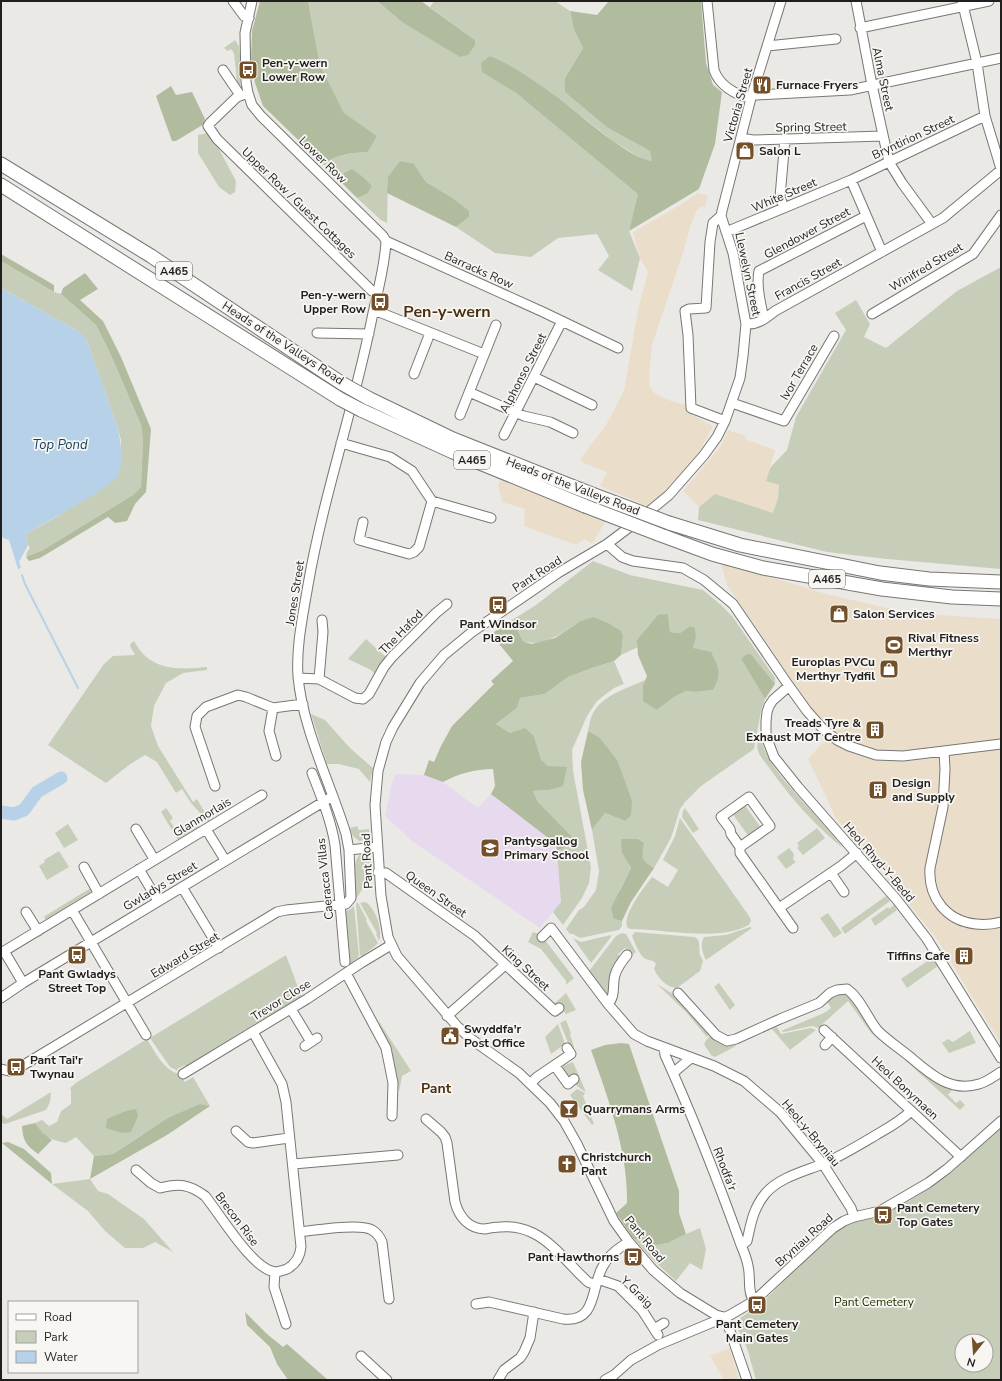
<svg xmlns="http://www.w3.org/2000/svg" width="1002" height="1381" viewBox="0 0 1002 1381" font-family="'Nunito Sans',sans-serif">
<rect width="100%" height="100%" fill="#ebe9e5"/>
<!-- commercial -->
<path fill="#eadeca" d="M698 193 708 196 705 207H701L697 210 691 224 683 253 652 345 649 376 650 386 654 393 671 401 687 405V412L713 426 699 452 688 465 661 495 647 506 600 486 607 472 584 463 580 459 606 425 624 391 638 310 648 272 640 258 633 232 680 205Z
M728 430 746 436 745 439 775 450 766 481 779 485 778 498 773 514 715 494 699 507 683 491 721 446Z
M502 476 607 519 592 544 585 539 576 545 524 526 525 509 502 502 498 486Z
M720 561 826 594 909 613 1001 619V1044L937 939 863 847 836 819 822 788 808 759 834 730 813 710 727 585Z
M730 1348 739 1380H724L710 1356Z"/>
<!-- education -->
<path fill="#e7daee" d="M396 774 424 775 443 782 478 808 491 794 557 845 561 902 540 928 412 841 385 816 392 783Z"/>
<!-- green -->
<path fill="#c6ceba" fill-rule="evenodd" d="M308 1H377L402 22 475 40 430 7 434 1H555L570 11 574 30 583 48 565 78 608 128 650 151 653 161 644 160 613 141 561 100 482 71 516 93 639 194 629 231 640 258 632 291 598 270 609 256 597 234 558 238 531 257 495 253 456 227 469 217 451 197 426 182 414 164 388 177 387 223 381 220 357 198 367 194 344 173 340 181 323 164C339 154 349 153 368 152L377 136 344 114 320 65Z
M235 40 239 46 241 66H239V70H240V89L238 90 234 53 231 49 228 51 224 48Z
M208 133 219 149 236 181 235 192 230 195 219 187 198 153V135Z
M1 261 54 292 61 294 96 325 110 353 141 425 143 438 141 487 133 495 43 550 26 557 27 552 30 548 28 545 26 534 58 516 120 468 121 440 117 426 87 341 82 335 78 331 1 288Z
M1001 267V569L887 559 827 552 698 520 699 507 715 494 773 513 778 498 779 485 766 481 770 468 787 450 796 417 846 330 835 313 856 300 870 324 864 337 886 348 957 291Z
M593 561 630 575 703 590 721 605 732 616 775 678V684L751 654 741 659 765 699 761 711 754 749 701 786 685 802 680 809 671 838 654 868 645 862 641 854 622 853 631 868 620 889 614 919 622 921V926L619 930 580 938 573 934H570L566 929 579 910 584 907 596 890 599 871 592 830 605 813 625 821 632 800 624 781 599 737 588 731C589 726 590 720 592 715 602 695 626 689 645 680L643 685 657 710 674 697 686 691 695 692 713 690 693 648 696 638 690 626 680 633 670 632 668 614 637 640 638 647 621 655 623 637 579 622C562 633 543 648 523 641L517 629V617L536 605Z
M366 639 388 659 376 675 371 670 348 659Z
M134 641C150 671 177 670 207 667V670L183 673 166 683 154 706 151 726 158 746 193 802 197 799 211 823H209L191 803 182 789 176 793 157 762 145 755 129 765 106 783 48 745 104 664 113 656 135 655 130 646 131 643Z
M614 661 624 684 614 688 597 701 587 716 572 750 573 771 591 867 589 883 582 898 563 925 553 912 561 902 557 851 564 848 572 838 538 802 533 791 549 790 548 766 540 760 534 736 510 733 496 724 517 708 520 698 545 694 568 677 592 668Z
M311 714 325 720 350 748 373 768 370 782 359 769 339 764H327Z
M760 733C764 761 786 782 804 803 818 818 831 832 843 848 815 826 790 797 770 769 766 763 760 757 758 751 756 745 758 738 760 733Z
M744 804 761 828 749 837 732 813Z
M166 808 173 818 170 821 177 831 193 821 200 827 178 840 161 812Z
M685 808 699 829 693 833 682 817 683 811Z
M680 818 749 916 751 920 749 925C717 942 665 929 630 929L627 927C623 913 644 888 652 877L668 887 678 870 663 860 675 836Z
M68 824 78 840 64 848 55 833Z
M357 826 359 830 369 829 370 835 366 840 359 841 353 836 350 828Z
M817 828 825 838 803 855 797 848 799 846 797 843Z
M789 848 794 854 793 859 796 862 786 869 777 857Z
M59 851 69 867 47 880 39 866 45 862 44 860Z
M361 854 367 855 371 860 373 873 356 899C355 888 350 861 361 854Z
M89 889H92L93 891 46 920 44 917 45 916Z
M886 896 890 901 845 934 841 928Z
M366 902C376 910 383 929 379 941L376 934 377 933 360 903Z
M356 903H358L367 920 366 921 378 943 374 947 362 956 360 955Z
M894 905 897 910 875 926 871 919 888 907 889 909Z
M354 906 359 955 357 959 350 964 346 911 351 909Z
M828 913 842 933 834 938 820 918Z
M750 927 752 928 706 960C702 952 700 945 704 937L726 935Z
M533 932 541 935 539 939 544 942 545 940 574 978 566 985V981L541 949 528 942Z
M635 932 694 937C702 940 698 947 700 955 700 955 703 960 703 961L700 971 677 988C667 988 658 978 654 969L656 964C653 958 647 962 643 957 638 952 635 943 632 936Z
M622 933 626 934 636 952 632 955 625 948 618 954 620 957 609 997 589 971 616 936Z
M611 935V937L591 963 573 938 581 942Z
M286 955 302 998 186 1067 185 1065 177 1069 178 1071 170 1067 150 1038Z
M932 958 938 966 907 988 901 979Z
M719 983 735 1005 730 1010 714 987Z
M657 984 673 994 710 1034 705 1038 706 1036 686 1012Z
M566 993 576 1010 566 1014 562 1009 564 1007 560 1003 556 1005 554 1004Z
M839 995H846L851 998 865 1019 939 1084 951 1089 952 1090 948 1095 956 1103 960 1100 965 1105 960 1110 905 1060 873 1034H872L848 1001 818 1028 812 1026 784 1032 781 1031 824 1013 831 1008 827 1001 832 997Z
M378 1020 411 1071 402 1076 399 1092C396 1064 389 1046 378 1020Z
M566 1020 571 1033 570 1034 574 1047 571 1050 560 1023Z
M558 1024 565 1044 551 1054 545 1037Z
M777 1027 781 1034 811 1028 816 1030 790 1050 772 1029Z
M970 1031 976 1043 949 1053 942 1043 948 1039 953 1042Z
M711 1035 722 1044H735L736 1046 715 1057 711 1055 704 1044 707 1039Z
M147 1039C155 1052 164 1071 180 1074L185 1082 193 1077 210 1106 200 1104 140 1136 113 1154 94 1156 76 1137 66 1143C48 1139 46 1137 35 1123L42 1120 49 1126 57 1122 61 1111 71 1104V1090L70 1088 77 1082Z
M573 1062 586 1092C576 1087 569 1078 562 1069L563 1066Z
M577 1089 585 1093 583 1096 594 1124 592 1125 570 1095Z
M51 1092 50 1102 46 1110 5 1124 1 1123V1114L7 1119Z
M1001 1126V1380H756L747 1348 737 1327 739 1319C745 1314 753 1310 759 1305 791 1278 828 1223 871 1217 876 1216 881 1214 886 1216L891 1214 892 1210 909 1201 949 1175ZM962 1341H986V1365H962Z
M90 1179 98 1191 108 1194 144 1219 173 1252 155 1242 143 1248H125L105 1231 88 1211 52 1184Z
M700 1228 706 1249 702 1270 690 1263 676 1281 652 1259 634 1239 657 1245 668 1243 686 1234Z"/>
<!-- forest -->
<path fill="#b1bc9f" d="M260 1H308L320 65 344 113 377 136 368 152C349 153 339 154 323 164L263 106 255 83 251 62 252 31Z
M377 1H421L475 40V45L468 55 460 57 402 22Z
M609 1H701L706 63 713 85 722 92 715 144 699 189 629 231 638 194 516 93 482 72 481 63 490 56C516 67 539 84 561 100 582 116 628 158 652 161L650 151 608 128 565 92V78L583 48 574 30 570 11 597 15Z
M171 86 176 95 192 92 205 119 204 124 176 141H172L156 96Z
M400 161 414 164 426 182 451 197 469 211V217L456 227 387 193 388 177Z
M352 169 363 177 372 186 367 194 357 198 340 181 344 173Z
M1 254 54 285V292L1 261Z
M85 273 98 289 80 300 103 321 121 357 151 429 146 492 135 504 127 521 115 523 108 517 40 558 29 561 26 557 43 550 133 495 141 487 143 439 141 425 110 353 96 325 61 294 63 288Z
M668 614 670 632 680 633 690 626 695 628 696 638 693 648 711 652C719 668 722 673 713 690L695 692 686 691 674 697 657 710 643 701V685L647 676 638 655 637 640 658 615Z
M517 617V629L523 641 531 644 555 638 579 622 593 617 608 623 621 631 623 637 621 655 614 661 592 668 568 677 545 694 520 698 517 708 496 724 510 733 525 728 534 736 541 760 548 766 567 767 563 786 549 790 533 791 538 802 573 838 564 848 557 851 556 844 491 794 495 786 493 769C475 769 458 774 443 782L424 775 429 760 434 762 441 746 452 726 494 684 491 681 513 661 491 634Z
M747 654H751L775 684 765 699 741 659Z
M588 731 599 737 617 760 632 800 631 815 625 821 605 813 592 830 583 790 581 762Z
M621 839H638L644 843C641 857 641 860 654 868L631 902 622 921 614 919 611 908 631 868 622 853Z
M621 1043 629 1044 679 1191V1213L686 1234 668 1243 657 1245 634 1239 616 1213 627 1203C628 1151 608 1098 591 1050L605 1045Z
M200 1104 210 1106 167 1135 90 1179 94 1156 113 1154 168 1118Z
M136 1109 138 1116 131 1132 122 1133 106 1128 107 1119 126 1111Z
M35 1123 43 1133 52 1140 38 1154C26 1145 23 1141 22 1126Z
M8 1142 24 1149 51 1173 52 1184 2 1143Z
M245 1312 267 1334 283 1347 287 1344 328 1380H288L277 1364 270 1347 247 1325Z"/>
<!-- water -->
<path fill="#b7d2e8" d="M1 288 78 331 82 334 87 341 117 426C121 441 124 462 117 477 113 486 39 526 26 534L28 545 19 562 21 568 18 569 9 540 1 537Z"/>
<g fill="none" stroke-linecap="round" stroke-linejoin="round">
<!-- stream -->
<path stroke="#b7d2e8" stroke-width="2" d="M22 575 25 584 78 688"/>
<!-- river -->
<path stroke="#b7d2e8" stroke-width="13" d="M1 812 14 814 24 810 37 792 61 778"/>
<defs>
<path id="minor" d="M233 1 244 16 249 18
M252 1 245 33 246 82 248 93 252 105 261 116 383 236 386 241
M707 1 714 70C719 85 735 95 751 98
M856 1 872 85 889 162 902 183 932 224
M962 1 977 63 985 116 1001 169
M860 28 989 1
M767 46 836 39
M223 70 240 95
M248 93 237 97 210 123 208 126 217 139 372 291 377 292
M753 94 756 95 850 90 1001 58
M741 138 753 140 883 136
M851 180 882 252
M784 208 780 197 785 139
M721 216 713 223 710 242 706 308 689 309 685 311 688 335 691 408 725 421
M726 232 851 180 985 116
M386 241 543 312 618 348
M374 310 484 354
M872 314 973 254 1001 215
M764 319C761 305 756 286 759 271L866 216
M746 324C758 325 766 318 775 311L943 218 1001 170
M317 333 369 334
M414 374 430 333
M534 377 592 405
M469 392 524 416 550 422 573 433
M732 403 784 421 834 336
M460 415 496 325
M504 435 562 321
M341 443 390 457 412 471 432 501 419 547 414 552 409 554 359 540 363 522
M432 501 491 518
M607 544 622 557 633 561 683 568 704 580 733 604 789 686 807 711 823 729 837 740 849 746 876 755 903 756 1001 744
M298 678 319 679 355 698 363 699 369 694 384 667 392 657 436 613 447 604
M319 679 323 632 322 620
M789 686 773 700 769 706 767 712 766 722V736L774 757 798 787 897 900 927 939 1001 1058
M273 708 269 731 276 756
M944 751 945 769 943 807 930 868C928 897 946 921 976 924 984 925 993 924 1001 922
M312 773C321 796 331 820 335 845L345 962
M215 786 195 727 197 716 206 707 238 695 246 697 273 708 303 704
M136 829 154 859
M206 829 225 860
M740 847 770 826 749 797 721 817 730 829 731 834 740 847V853L793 928
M349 850 377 847
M84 867 99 894
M139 869 158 901
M378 872 386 873 475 936 555 1011 559 1008
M831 873 844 892
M182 887 219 948
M779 908 841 866 857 853
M72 910 146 1035
M26 912 38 931
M542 937 551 928 608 1004
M4 951 23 983
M1 953 262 795
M627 955C622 961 617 968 615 975 612 985 616 996 608 1004L634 1034 647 1041 714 1066 744 1081 780 1112 823 1164 851 1208 854 1217
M346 973 386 1048 393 1083 392 1116
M678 993 716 1035 727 1041 736 1039 780 1019 819 1003 830 993 837 990 847 989C861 999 867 1018 878 1031 887 1040 899 1048 909 1056 929 1073 950 1093 979 1084 987 1082 994 1076 1001 1072
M1 998 23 983 333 796
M291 1009 311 1042
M447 1016 505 965
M824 1030 961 1157
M825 1045 832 1037
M305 1046 317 1038
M664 1048 665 1055C693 1117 718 1181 741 1245 744 1252 747 1259 748 1266 751 1277 747 1292 754 1301
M555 1066 568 1084 574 1079
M1 1069 9 1071 17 1069 277 912 286 910 346 904 351 898 349 850 346 834C331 785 302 727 298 676 296 646 303 615 308 585 324 493 355 405 373 313 378 290 385 265 386 241
M673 1073 691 1058
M183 1074 307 999 361 963 391 945
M531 1083 537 1077 571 1054 567 1048
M426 1119 441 1132 445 1137 447 1143 455 1202C459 1217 469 1229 485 1229 490 1228 495 1227 500 1227 511 1226 523 1228 533 1233 555 1244 570 1266 588 1282L596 1285
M236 1131 248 1142 253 1143 289 1138
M293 1164 398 1155
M136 1170 151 1183 160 1188C178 1183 189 1184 205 1196 220 1214 252 1269 275 1272 278 1272 284 1270 287 1269 296 1264 300 1257 301 1247L286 1102 282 1084 253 1032
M300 1232C315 1230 360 1223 372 1230 377 1233 380 1237 382 1242L389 1299
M742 1245 747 1241C751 1223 753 1209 765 1194 779 1177 806 1171 825 1163 843 1155 859 1145 876 1135 888 1128 901 1121 911 1111
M275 1272 274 1287 286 1324
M598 1279 618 1286 642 1310 658 1335
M476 1304 489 1302 563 1319C597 1323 591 1288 602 1268 607 1257 618 1248 629 1242
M724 1317 716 1315 680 1293 653 1270 629 1242 614 1221 577 1144 564 1121 550 1103 519 1073 471 1039 457 1026 397 956 388 937 381 896 375 805 378 771 386 742 393 727 420 683 444 655 472 632 558 573 607 544 635 523 669 495 704 455 717 437 725 421 740 378 743 356 746 324 733 253 721 216 722 211 751 98 781 1
M724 1317 727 1322 747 1380
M654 1329 664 1323
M361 1356 387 1380
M498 1380 504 1370 520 1358 524 1352 530 1338 534 1312
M605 1380 614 1375 631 1360 658 1345 730 1315 754 1301 833 1228 844 1221 854 1217 880 1211 928 1183 947 1169 1001 1121"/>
<path id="highway" d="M1 164 151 256 320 369 343 384
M1 185 340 399
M368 398 453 439 536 472 592 494
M361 410 453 452 585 506
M669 523 740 545 880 573 929 579 1001 582
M658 534 712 554 763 568 882 589 952 597 1001 599"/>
</defs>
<!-- minor casing -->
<use href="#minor" stroke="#787773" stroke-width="11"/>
<!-- highway casing -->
<use href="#highway" stroke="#787773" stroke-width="15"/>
<!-- minor -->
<use href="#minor" stroke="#fff" stroke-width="9"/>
<!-- highway -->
<use href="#highway" stroke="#fff" stroke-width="13"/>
<defs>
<path id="highway-bridge" d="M343 384 368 398
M340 399 361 410
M592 494 669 523
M585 506 658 534"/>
</defs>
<!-- highway-bridge casing -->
<use href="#highway-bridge" stroke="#787773" stroke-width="15" stroke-linecap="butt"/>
<!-- highway-bridge -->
<use href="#highway-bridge" stroke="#fff" stroke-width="13"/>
</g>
<!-- icons -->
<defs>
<symbol id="bus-square" viewBox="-11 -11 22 22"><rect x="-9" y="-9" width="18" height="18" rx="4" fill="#735029" stroke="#f8f6f3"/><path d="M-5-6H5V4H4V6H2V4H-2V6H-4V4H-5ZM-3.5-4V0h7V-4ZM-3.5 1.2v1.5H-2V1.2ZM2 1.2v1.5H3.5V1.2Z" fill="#fff"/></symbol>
<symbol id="restaurant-square" viewBox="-11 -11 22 22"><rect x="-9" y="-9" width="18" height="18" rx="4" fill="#735029" stroke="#f8f6f3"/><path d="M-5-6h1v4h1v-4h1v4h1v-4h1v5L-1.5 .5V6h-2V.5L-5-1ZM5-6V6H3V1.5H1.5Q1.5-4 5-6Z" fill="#fff"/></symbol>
<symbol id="shop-square" viewBox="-11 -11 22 22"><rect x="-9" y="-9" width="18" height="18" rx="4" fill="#735029" stroke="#f8f6f3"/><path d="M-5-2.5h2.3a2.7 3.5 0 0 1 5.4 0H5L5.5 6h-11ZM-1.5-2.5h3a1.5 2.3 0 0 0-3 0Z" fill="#fff"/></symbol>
<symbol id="stadium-square" viewBox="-11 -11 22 22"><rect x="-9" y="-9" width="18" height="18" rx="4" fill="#735029" stroke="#f8f6f3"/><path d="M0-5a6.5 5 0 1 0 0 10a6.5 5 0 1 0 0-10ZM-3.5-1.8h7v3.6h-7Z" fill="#fff"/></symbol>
<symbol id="building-square" viewBox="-11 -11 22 22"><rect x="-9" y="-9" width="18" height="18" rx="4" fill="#735029" stroke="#f8f6f3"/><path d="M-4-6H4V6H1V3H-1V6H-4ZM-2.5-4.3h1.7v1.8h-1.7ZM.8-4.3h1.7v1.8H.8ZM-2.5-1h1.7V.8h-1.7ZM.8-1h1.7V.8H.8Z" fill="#fff"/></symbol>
<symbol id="school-square" viewBox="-11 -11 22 22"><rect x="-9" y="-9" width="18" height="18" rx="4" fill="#735029" stroke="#f8f6f3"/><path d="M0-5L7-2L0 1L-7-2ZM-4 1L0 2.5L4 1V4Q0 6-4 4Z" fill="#fff"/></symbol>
<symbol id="civic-square" viewBox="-11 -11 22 22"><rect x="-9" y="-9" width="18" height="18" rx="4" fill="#735029" stroke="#f8f6f3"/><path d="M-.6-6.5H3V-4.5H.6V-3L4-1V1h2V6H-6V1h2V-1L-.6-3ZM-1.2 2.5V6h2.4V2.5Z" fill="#fff"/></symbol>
<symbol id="bar-square" viewBox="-11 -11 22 22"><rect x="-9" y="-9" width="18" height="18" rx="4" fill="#735029" stroke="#f8f6f3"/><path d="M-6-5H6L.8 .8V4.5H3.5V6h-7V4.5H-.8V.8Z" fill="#fff"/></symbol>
<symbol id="church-square" viewBox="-11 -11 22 22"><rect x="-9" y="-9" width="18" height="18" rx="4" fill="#735029" stroke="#f8f6f3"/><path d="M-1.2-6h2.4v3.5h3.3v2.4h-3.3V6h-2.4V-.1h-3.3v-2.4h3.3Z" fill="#fff"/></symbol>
</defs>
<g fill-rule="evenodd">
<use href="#bus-square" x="237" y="59" width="22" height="22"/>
<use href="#restaurant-square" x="751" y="74" width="22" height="22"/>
<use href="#shop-square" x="734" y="140" width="22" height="22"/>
<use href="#bus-square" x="369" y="291" width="22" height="22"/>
<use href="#bus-square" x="487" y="594" width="22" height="22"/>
<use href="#shop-square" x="828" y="603" width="22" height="22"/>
<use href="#stadium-square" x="883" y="634" width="22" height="22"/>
<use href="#shop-square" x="878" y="658" width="22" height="22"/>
<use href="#building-square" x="864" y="719" width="22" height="22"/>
<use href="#building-square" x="867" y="779" width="22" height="22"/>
<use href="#school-square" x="479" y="837" width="22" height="22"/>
<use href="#bus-square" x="66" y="944" width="22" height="22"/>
<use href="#building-square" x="953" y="945" width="22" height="22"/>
<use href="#civic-square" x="439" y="1025" width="22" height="22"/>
<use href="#bus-square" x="5" y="1056" width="22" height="22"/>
<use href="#bar-square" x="558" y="1098" width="22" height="22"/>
<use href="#church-square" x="556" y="1153" width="22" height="22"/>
<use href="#bus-square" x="872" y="1204" width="22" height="22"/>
<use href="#bus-square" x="622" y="1246" width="22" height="22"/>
<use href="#bus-square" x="746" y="1294" width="22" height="22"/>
</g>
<g text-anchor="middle" stroke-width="3.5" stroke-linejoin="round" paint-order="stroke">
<!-- shield labels -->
<g fill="#f8f6f3" stroke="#61605e" stroke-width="1">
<rect x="156" y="262" width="36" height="18" rx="3"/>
<rect x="454" y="451" width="36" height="18" rx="3"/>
<rect x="809" y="570" width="36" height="18" rx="3"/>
</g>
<g font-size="11" font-weight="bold" fill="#201f1e">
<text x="174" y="275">A465</text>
<text x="472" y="464">A465</text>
<text x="827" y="583">A465</text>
</g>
<!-- poi labels -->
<g font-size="12" font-weight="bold" fill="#201f1e" stroke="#f8f6f3" text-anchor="start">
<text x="262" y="67">Pen-y-wern<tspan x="262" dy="14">Lower Row</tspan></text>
<text x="776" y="89">Furnace Fryers</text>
<text x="759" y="155">Salon L</text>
<text x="366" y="299" text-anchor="end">Pen-y-wern<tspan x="366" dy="14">Upper Row</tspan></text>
<text x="853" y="618">Salon Services</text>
<text x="498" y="628" text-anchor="middle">Pant Windsor<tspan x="498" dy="14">Place</tspan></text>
<text x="908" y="642">Rival Fitness<tspan x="908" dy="14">Merthyr</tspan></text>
<text x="875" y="666" text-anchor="end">Europlas PVCu<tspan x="875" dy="14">Merthyr Tydfil</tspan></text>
<text x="861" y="727" text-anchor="end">Treads Tyre &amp;<tspan x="861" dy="14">Exhaust MOT Centre</tspan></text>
<text x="892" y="787">Design<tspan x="892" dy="14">and Supply</tspan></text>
<text x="504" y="845">Pantysgallog<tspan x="504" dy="14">Primary School</tspan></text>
<text x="950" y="960" text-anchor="end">Tiffins Cafe</text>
<text x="77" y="978" text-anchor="middle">Pant Gwladys<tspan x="77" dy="14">Street Top</tspan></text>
<text x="464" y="1033">Swyddfa'r<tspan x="464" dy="14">Post Office</tspan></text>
<text x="30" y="1064">Pant Tai'r<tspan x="30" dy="14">Twynau</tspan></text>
<text x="583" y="1113">Quarrymans Arms</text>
<text x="581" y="1161">Christchurch<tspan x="581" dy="14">Pant</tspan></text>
<text x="897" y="1212">Pant Cemetery<tspan x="897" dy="14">Top Gates</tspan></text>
<text x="619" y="1261" text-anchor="end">Pant Hawthorns</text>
<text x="757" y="1328" text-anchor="middle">Pant Cemetery<tspan x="757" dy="14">Main Gates</tspan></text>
</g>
<!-- street labels -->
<g font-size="12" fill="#201f1e" stroke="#f8f6f3">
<text transform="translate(883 79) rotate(78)" y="4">Alma Street</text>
<text transform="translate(738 105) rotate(-74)" y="4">Victoria Street</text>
<text transform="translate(811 127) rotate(-1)" y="4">Spring Street</text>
<text transform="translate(913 137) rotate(-25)" y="4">Bryntirion Street</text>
<text transform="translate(323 160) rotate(44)" y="4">Lower Row</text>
<text transform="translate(784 195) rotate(-23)" y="4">White Street</text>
<text transform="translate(299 203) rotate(44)" y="4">Upper Row / Guest Cottages</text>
<text transform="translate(807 233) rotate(-28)" y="4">Glendower Street</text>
<text transform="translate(926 267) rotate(-31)" y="4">Winifred Street</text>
<text transform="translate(479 270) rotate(24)" y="4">Barracks Row</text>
<text transform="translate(748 274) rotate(78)" y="4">Llewelyn Street</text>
<text transform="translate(808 279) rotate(-29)" y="4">Francis Street</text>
<text transform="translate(283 343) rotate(33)" y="4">Heads of the Valleys Road</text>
<text transform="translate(799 372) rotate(-60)" y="4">Ivor Terrace</text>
<text transform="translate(523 373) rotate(-63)" y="4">Alphonso Street</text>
<text transform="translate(573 486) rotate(21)" y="4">Heads of the Valleys Road</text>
<text transform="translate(537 574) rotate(-33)" y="4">Pant Road</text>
<text transform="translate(295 593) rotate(-81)" y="4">Jones Street</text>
<text transform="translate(401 632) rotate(-46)" y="4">The Hafod</text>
<text transform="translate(202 817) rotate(-31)" y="4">Glanmorlais</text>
<text transform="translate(367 861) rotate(-93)" y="4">Pant Road</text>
<text transform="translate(879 862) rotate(49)" y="4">Heol Rhyd-Y-Bedd</text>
<text transform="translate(325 879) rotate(-96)" y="4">Caeracca Villas</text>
<text transform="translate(160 886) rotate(-31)" y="4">Gwladys Street</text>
<text transform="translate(436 894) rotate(35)" y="4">Queen Street</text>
<text transform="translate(185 955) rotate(-31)" y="4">Edward Street</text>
<text transform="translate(526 968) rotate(43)" y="4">King Street</text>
<text transform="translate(281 1000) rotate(-32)" y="4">Trevor Close</text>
<text transform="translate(905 1088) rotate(43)" y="4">Heol Bonymaen</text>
<text transform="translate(811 1133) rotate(50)" y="4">Heol-y-Bryniau</text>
<text transform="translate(725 1169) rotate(69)" y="4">Rhodfa'r</text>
<text transform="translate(237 1219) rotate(53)" y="4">Brecon Rise</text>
<text transform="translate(645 1239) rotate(51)" y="4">Pant Road</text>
<text transform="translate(804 1240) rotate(-42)" y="4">Bryniau Road</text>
<text transform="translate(637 1292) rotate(44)" y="4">Y Graig</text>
</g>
<!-- park labels -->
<g font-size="12" fill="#273504" stroke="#f8f6f3">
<text x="874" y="1306">Pant Cemetery</text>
</g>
<!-- water labels -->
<g font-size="13" font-style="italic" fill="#134361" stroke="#f8f6f3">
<text x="60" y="449">Top Pond</text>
</g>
<!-- quarter labels -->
<g font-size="14" font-weight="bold" fill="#4b3011" stroke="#f8f6f3">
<text x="436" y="1093">Pant</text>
</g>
<!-- district labels -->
<g font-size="16" font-weight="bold" fill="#4b3011" stroke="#f8f6f3">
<text x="447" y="317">Pen-y-wern</text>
</g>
</g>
<!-- border -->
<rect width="1002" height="1381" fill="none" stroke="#201f1e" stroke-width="4"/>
<!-- legend -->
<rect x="8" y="1301" width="130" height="72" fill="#f8f6f3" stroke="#a2a09e"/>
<rect x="16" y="1314" width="20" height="6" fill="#ffffff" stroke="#a2a09e"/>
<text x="44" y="1321" font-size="12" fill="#201f1e">Road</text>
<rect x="16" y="1331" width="20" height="12" fill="#c6ceba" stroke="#a2a09e"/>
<text x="44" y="1341" font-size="12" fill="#201f1e">Park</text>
<rect x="16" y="1351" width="20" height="12" fill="#b7d2e8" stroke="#a2a09e"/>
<text x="44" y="1361" font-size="12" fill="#201f1e">Water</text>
<!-- north arrow -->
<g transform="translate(974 1353) rotate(197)"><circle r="19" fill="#f8f6f3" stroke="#a2a09e"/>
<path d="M0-3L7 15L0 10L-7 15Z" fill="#735029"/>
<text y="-6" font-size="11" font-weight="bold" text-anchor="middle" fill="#201f1e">N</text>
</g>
</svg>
